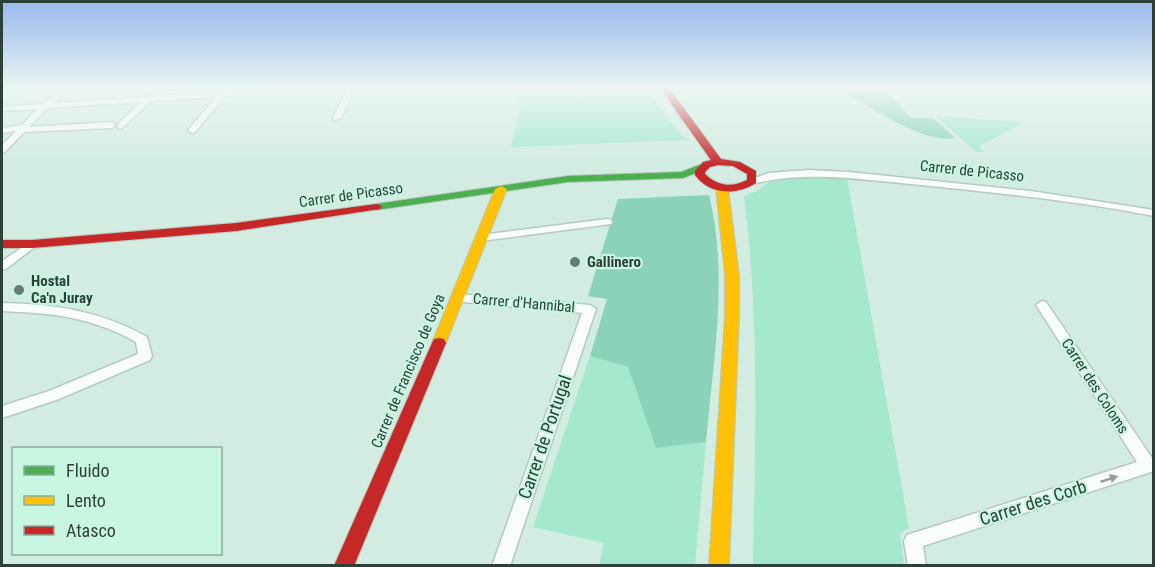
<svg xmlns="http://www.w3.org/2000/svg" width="1155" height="567" viewBox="0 0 1155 567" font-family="'Roboto Condensed',sans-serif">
<rect width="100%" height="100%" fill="#d2ece1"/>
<!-- green -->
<path fill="#a4e8cd" d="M517 88H576V97L648 91 682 136 691 140 511 147 521 103H515Z
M936 116 1020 122 1021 124 978 147 985 152H976Z
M805 176 847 178 909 528 900 534 904 565H753C755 443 760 318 744 196L757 191 769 182Z
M590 356 628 367 656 448 706 442 695 565H599L604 543 533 527Z"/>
<!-- forest -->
<path fill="#8ad3b9" d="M834 88H890L887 92 911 118H933L955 138C921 145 866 102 834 88Z
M709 195C729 275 713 362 706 442L656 448 628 367 590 356 607 299 588 296 618 199Z"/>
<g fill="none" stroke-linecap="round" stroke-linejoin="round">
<defs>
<path id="street" d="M62 88H71L54 103 220 92 224 90 227 91 267 89 271 91 267 93 225 96 195 132 192 133 188 130 216 97 151 101 121 129 118 128V124L141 102 48 108 29 127 112 122 116 125 112 128 24 132 5 152 2 153V145L16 131 2 133V128L22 125 37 109 2 111V107L43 104Z
M348 88H356L341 118 334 120 333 118Z
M808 170 849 172 1031 191 1154 210V216C1077 201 999 193 921 185 864 180 808 170 752 184L747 181 769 173Z
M607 219 611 220 612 222 611 224 481 241 476 238 481 235Z
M32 241 36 242 38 244 36 246 6 269H2V261Z
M458 294 590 305 596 309 510 566H492L582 313 454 301 452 298Z
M1042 301 1046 302 1152 458 1154 457V471L923 546 926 566H908L904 541 907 535 1137 462 1036 305Z
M2 303C54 304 101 311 147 337L152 356 150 360 59 399 2 418V406L49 391 138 354 136 342C92 317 52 313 2 311Z"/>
<path id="fast" d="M702 164 707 167 706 169 683 178 568 182 376 210 370 207 376 204 568 176 681 172Z"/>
<path id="slow" d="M722 185 728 188 739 275V316L729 566H709L725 316V275L716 188Z
M501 186 507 189 446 343 444 347H434L432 343 495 189Z"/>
<path id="jam" d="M660 88H669L721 159 740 162 756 171V183C735 196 710 195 695 175V171L703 162 711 160ZM718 165 733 166 747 174V180C732 188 717 186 705 174V172L710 167Z
M376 204 380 205 382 207 380 209 236 231 32 248H2V240H32L236 223Z
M439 338 444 339 446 343 354 566H334L432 343 434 339Z"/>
</defs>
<!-- street casing -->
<use href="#street" stroke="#b5c9c0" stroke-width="3"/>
<!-- fast casing -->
<use href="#fast" stroke="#b5c9c0" stroke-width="2"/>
<!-- slow casing -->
<use href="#slow" stroke="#b5c9c0" stroke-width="2"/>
<!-- jam casing -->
<use href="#jam" stroke="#b5c9c0" stroke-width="2"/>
<!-- street -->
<use href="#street" fill="#f8fcfa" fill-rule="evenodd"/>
<!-- fast -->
<use href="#fast" fill="#4caf50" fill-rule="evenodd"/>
<!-- slow -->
<use href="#slow" fill="#ffc107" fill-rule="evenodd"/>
<!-- jam -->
<use href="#jam" fill="#c62828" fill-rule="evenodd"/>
</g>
<!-- one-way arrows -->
<defs><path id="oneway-solid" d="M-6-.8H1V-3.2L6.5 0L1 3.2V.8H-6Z" transform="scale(1.5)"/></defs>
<use fill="#939e9a" href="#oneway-solid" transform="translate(1109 479) rotate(-18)"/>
<!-- sky -->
<linearGradient id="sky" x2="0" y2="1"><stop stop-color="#96b8ed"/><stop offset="0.53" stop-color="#ebf6f2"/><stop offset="1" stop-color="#ebf6f2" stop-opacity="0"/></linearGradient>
<rect width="1155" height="167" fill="url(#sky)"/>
<!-- markers -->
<g fill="#677d74" stroke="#c8f6e2" stroke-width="2">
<circle cx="575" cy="262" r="6"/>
<circle cx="19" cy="290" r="6"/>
</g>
<g text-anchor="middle" stroke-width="4.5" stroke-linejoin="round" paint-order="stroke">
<!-- street labels -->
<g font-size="15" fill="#2e4139" stroke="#c8f6e2">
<text transform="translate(972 171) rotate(6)" y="5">Carrer de Picasso</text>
<text transform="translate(351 195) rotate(-8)" y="5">Carrer de Picasso</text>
<text transform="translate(524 303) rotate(5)" y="5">Carrer d'Hannibal</text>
<text transform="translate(408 371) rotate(-67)" y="5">Carrer de Francisco de Goya</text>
<text transform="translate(1095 386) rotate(57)" y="5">Carrer des Coloms</text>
</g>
<!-- poi labels -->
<g font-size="15" font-weight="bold" fill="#2e4139" stroke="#c8f6e2" text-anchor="start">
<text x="587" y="267">Gallinero</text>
<text x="31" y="286">Hostal<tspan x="31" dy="17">Ca'n Juray</tspan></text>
</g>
<!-- near-street labels -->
<g font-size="18" fill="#2e4139" stroke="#c8f6e2">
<text transform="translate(545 437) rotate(-71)" y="6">Carrer de Portugal</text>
<text transform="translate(1033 503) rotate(-18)" y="6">Carrer des Corb</text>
</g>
</g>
<!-- border -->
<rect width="1155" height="567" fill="none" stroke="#2e4139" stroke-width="6"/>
<!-- legend -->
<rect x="12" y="447" width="210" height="108" fill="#c8f6e2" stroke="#8aae9e" stroke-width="1.5"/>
<rect x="24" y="466" width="30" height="9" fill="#4caf50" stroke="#8aae9e" stroke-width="1.5"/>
<text x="66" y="477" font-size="18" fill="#2e4139">Fluido</text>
<rect x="24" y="496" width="30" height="9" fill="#ffc107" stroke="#8aae9e" stroke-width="1.5"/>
<text x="66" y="507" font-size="18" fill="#2e4139">Lento</text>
<rect x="24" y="526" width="30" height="9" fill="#c62828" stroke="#8aae9e" stroke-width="1.5"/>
<text x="66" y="537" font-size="18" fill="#2e4139">Atasco</text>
</svg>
